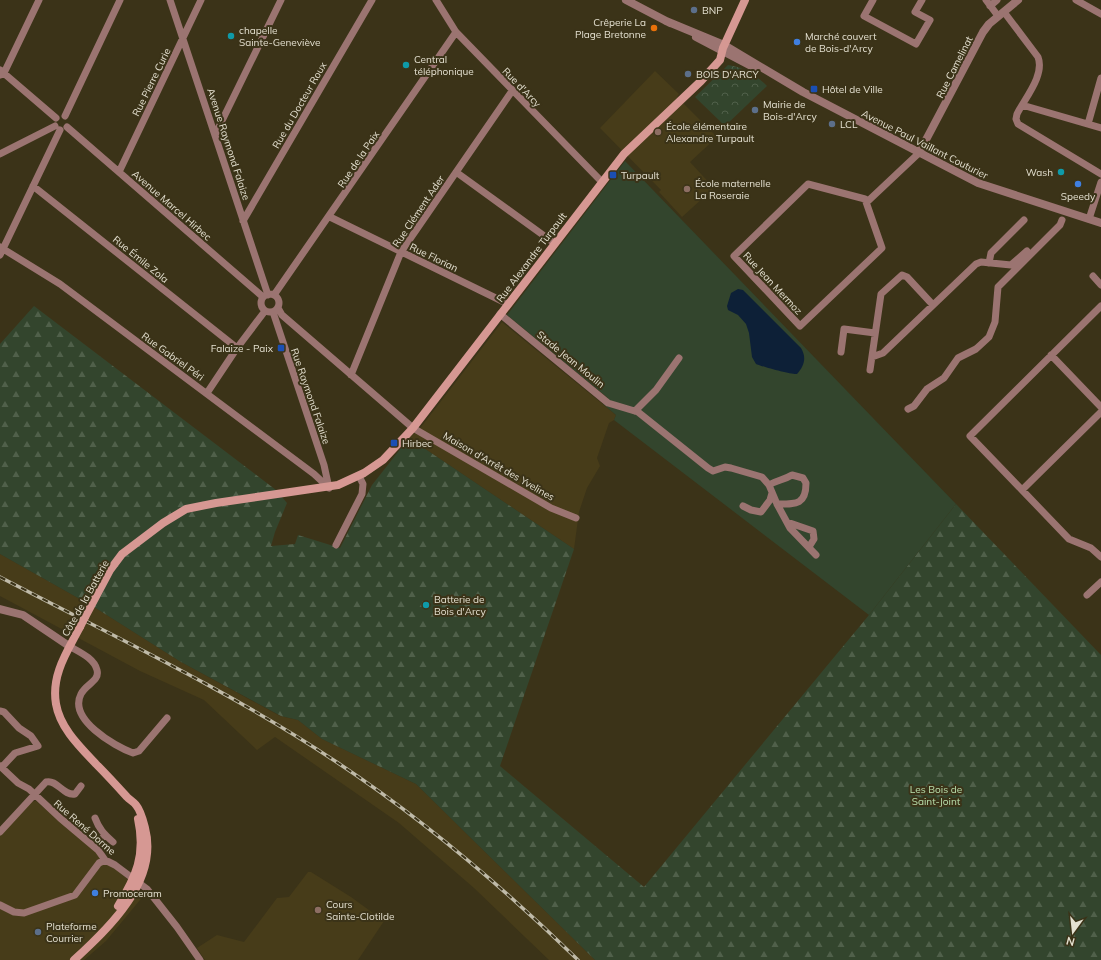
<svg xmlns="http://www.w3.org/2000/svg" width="1101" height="960" viewBox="0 0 1101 960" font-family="Mulish,sans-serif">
<defs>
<pattern id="forest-firs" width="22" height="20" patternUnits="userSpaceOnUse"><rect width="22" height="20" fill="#33452d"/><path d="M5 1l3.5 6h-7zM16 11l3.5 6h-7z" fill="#50604a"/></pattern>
<pattern id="park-crowns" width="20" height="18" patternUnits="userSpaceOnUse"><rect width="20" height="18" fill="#33452d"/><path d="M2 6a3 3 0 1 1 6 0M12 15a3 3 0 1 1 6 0" fill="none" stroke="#50604a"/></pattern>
</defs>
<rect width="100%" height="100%" fill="#3b3318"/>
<!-- built -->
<path fill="#473c19" d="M655 71 679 94 677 97 717 137 690 162 714 188 682 217 659 192 661 190 600 128Z
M502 322 616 415 614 420 609 423 597 458 600 466 587 488 579 512 574 549 409 438 421 427Z
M0 554 94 607 181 662 280 716 298 720 322 739 416 784 595 960H549L474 888 399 823 275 737 257 750 204 700 140 671 0 596Z
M36 801 145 894 106 941 84 960H0V836L30 802Z
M308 872H311L351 897 384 921 358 960H205L197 948 217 935 244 942 277 898 289 897Z"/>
<!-- forest -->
<path fill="url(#forest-firs)" d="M34 306 276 490 287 503 275 532 271 546 295 544 298 535 340 548 372 485 409 438 574 549 500 766 644 887 869 615 956 504 1101 655V960H595L416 784 322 739 298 720 281 716 181 662 94 607 0 554V344Z"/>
<!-- park -->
<path fill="url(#park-crowns)" d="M728 65C743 67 756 75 767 86L725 126 695 97Z"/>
<!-- pitch -->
<path fill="#33452d" d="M625 161 956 504 869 615 614 420 616 415 603 404 608 398 507 315Z"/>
<!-- water -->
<path fill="#0d2037" d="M738 289 743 290 801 348C807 358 804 366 797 374 792 375 760 366 756 364L752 357 749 333 746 324 738 315 728 310 727 306 731 293Z"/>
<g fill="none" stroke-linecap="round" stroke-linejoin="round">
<!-- minor -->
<path stroke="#9b7471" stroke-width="7" d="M170 0 268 295
M436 0 456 32 601 181
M873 0 864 16 916 44 930 20 915 12 922 0
M986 0 998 16
M1076 0 1101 14
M990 6 997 0
M1004 12 1038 57C1045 75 1025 98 1017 114L1016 119 1018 124 1101 174
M0 70 56 118
M0 75 4 73 39 0
M1022 105 1101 128
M65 116 120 0
M1088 124 1101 78
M67 127 263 297
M215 135 281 0
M0 154 55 126
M119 172 201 0
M456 172 554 243
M808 184 865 199 882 248 800 326 734 256Z
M33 186 237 348
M867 202 919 153
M330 217 508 304
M1089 219 1101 182
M243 221 372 0
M0 247 60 284 314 474 329 488
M0 255 60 130
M989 263 991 253 1024 220
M1093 276 1101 285
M261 303a9 9 0 1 1 18 0a9 9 0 1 1-18 0Z
M274 295 456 32
M1101 306 970 436 1022 490 1101 412
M278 308 282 315 413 428 551 508 576 518
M273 312 324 465 329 488
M500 314 608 403 638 412 708 468 713 471 725 467 731 468 762 477 769 485 777 504 790 528 816 555
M841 352 844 329 875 333
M1051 355 1101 407
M872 357 883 353 976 264 981 262 1011 265 1027 251
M870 370 881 294 902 275 907 277 933 305
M351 375 401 252 512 91
M207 393 237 348 265 311
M908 409 914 406 927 389 944 378 958 358 976 349 989 337 995 322 998 287 1060 225 1062 220
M635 411 656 390 679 358
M769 485C777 480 784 480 792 475L803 478 806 483C806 505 796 504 777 504
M1022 490 1069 539 1091 548 1101 557
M743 506 751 510 761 512 770 500 772 493
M787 522 813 531 814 539 809 547
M336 545 362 494 363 484 359 476
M1087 595 1101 582
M69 646C79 652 94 658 97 670 100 681 86 684 81 694 68 719 114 746 133 753L139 751 167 718
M0 711 4 712 19 728 31 736 38 746 15 753 2 767
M0 766 18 783 29 789 60 818 98 850 105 860 115 865 147 889 177 927 200 960
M95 818C99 829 104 834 113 842
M0 832 46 782C57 779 63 796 75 794L81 786
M95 847 105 835
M0 905 14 912 24 913 75 895 99 863 105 860"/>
<!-- tertiary -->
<path stroke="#9b7471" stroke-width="8" d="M626 0 670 23
M666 21 724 45 803 92 978 183 1101 223
M696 37 755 68
M919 153 983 32 989 24 1018 0
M0 609 23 615 69 646"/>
<!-- secondary -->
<path stroke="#d69893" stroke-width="8" d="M85 617 110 570 122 554 163 523 186 509 216 503 338 485 364 473 383 460 413 428 624 154 701 81 720 60 723 48 745 0
M118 906C136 877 146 855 138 819
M74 960C109 928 159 881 145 828 143 820 141 811 136 805 134 802 130 800 127 797 117 786 107 775 96 764 80 747 60 728 56 704 51 675 67 652 80 627"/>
<defs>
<path id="rail" d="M0 577C111 635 230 691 335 761 423 819 503 887 578 960"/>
</defs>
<!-- rail casing -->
<use href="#rail" stroke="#bfbaa8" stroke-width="3.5"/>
<!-- rail -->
<use href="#rail" stroke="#3b3318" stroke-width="2" stroke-dasharray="6" stroke-linecap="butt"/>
<!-- secondary-bridge -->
<path stroke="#d69893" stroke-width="8" d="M80 627 85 617"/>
</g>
<!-- markers -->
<g fill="#5c6f8a" stroke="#3b3318" stroke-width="1.5">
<circle cx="694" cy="10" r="4"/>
<circle cx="688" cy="74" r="4"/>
<circle cx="755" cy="110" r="4"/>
<circle cx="832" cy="124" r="4"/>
<circle cx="38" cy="932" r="4"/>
</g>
<circle fill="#e8710a" stroke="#3b3318" stroke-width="1.5" cx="654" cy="28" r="4"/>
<g fill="#0f9aa8" stroke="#3b3318" stroke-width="1.5">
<circle cx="231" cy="36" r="4"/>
<circle cx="406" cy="65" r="4"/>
<circle cx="1061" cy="172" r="4"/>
<circle cx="426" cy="605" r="4"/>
</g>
<g fill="#3f7fe0" stroke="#3b3318" stroke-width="1.5">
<circle cx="797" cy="42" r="4"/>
<circle cx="1078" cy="184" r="4"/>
<circle cx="95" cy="893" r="4"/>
</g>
<g fill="#1a4fb4" stroke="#3b3318" stroke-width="1.5">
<rect x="810" y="85" width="8" height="8" rx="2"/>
<rect x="609" y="171" width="8" height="8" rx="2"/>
<rect x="277" y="344" width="8" height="8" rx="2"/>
<rect x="390" y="439" width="8" height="8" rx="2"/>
</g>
<g fill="#8d6e63" stroke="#3b3318" stroke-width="1.5">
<circle cx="658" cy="132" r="4"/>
<circle cx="687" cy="189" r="4"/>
<circle cx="318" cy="910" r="4"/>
</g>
<g text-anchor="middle" stroke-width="4" stroke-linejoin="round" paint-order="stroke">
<!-- poi labels -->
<g font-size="10" fill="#e5e1d1" stroke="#3b3318" text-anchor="start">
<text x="702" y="14">BNP</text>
<text x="646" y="26" text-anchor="end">Crêperie La<tspan x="646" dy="12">Plage Bretonne</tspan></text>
<text x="239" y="34">chapelle<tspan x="239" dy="12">Sainte-Geneviève</tspan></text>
<text x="805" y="40">Marché couvert<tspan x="805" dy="12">de Bois-d'Arcy</tspan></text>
<text x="414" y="63">Central<tspan x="414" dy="12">téléphonique</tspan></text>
<text x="696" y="78">BOIS D'ARCY</text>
<text x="822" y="93">Hôtel de Ville</text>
<text x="763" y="108">Mairie de<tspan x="763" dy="12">Bois-d'Arcy</tspan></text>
<text x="840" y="128">LCL</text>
<text x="666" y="130">École élémentaire<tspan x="666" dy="12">Alexandre Turpault</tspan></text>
<text x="1053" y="176" text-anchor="end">Wash</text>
<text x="621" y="179">Turpault</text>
<text x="695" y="187">École maternelle<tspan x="695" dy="12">La Roseraie</tspan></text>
<text x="1078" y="200" text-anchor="middle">Speedy</text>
<text x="273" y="352" text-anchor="end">Falaize - Paix</text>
<text x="402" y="447">Hirbec</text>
<text x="434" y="603">Batterie de<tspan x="434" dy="12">Bois d'Arcy</tspan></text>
<text x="103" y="897">Promoceram</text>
<text x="326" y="908">Cours<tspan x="326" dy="12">Sainte-Clotilde</tspan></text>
<text x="46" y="930">Plateforme<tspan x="46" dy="12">Courrier</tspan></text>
</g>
<!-- street labels -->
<g font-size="10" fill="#e5e1d1" stroke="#3b3318">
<text transform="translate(954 67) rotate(-63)" y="4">Rue Camelinat</text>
<text transform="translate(151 82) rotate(-64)" y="4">Rue Pierre Curie</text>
<text transform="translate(522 87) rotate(46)" y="4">Rue d'Arcy</text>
<text transform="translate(299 105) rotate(-60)" y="4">Rue du Docteur Roux</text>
<text transform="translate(229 144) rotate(72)" y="4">Avenue Raymond Falaize</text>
<text transform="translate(925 144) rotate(27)" y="4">Avenue Paul Vaillant Couturier</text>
<text transform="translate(358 159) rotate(-56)" y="4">Rue de la Paix</text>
<text transform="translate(172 205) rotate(41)" y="4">Avenue Marcel Hirbec</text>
<text transform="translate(418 211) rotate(-56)" y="4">Rue Clément Ader</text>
<text transform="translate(434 257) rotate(26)" y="4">Rue Florian</text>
<text transform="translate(531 257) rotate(-53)" y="4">Rue Alexandre Turpault</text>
<text transform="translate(141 259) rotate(39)" y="4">Rue Émile Zola</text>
<text transform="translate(773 283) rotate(47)" y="4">Rue Jean Mermoz</text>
<text transform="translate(173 356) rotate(36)" y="4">Rue Gabriel Péri</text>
<text transform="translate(571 359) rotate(39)" y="4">Stade Jean Moulin</text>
<text transform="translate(311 396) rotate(71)" y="4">Rue Raymond Falaize</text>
<text transform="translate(499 466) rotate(30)" y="4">Maison d'Arrêt des Yvelines</text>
<text transform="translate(85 598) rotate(-61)" y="4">Côte de la Batterie</text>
<text transform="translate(85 827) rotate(41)" y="4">Rue René Dorme</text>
</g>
<!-- park labels -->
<g font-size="10" fill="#bae1ae" stroke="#3b3318">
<text x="936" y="793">Les Bois de<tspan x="936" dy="12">Saint-Joint</tspan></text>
</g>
</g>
<!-- north arrow -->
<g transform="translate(1073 932) rotate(195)" stroke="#3b3318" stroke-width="3" paint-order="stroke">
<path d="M0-3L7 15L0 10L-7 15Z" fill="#e5e1d1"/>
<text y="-6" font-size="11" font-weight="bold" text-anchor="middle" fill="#e5e1d1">N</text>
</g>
</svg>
